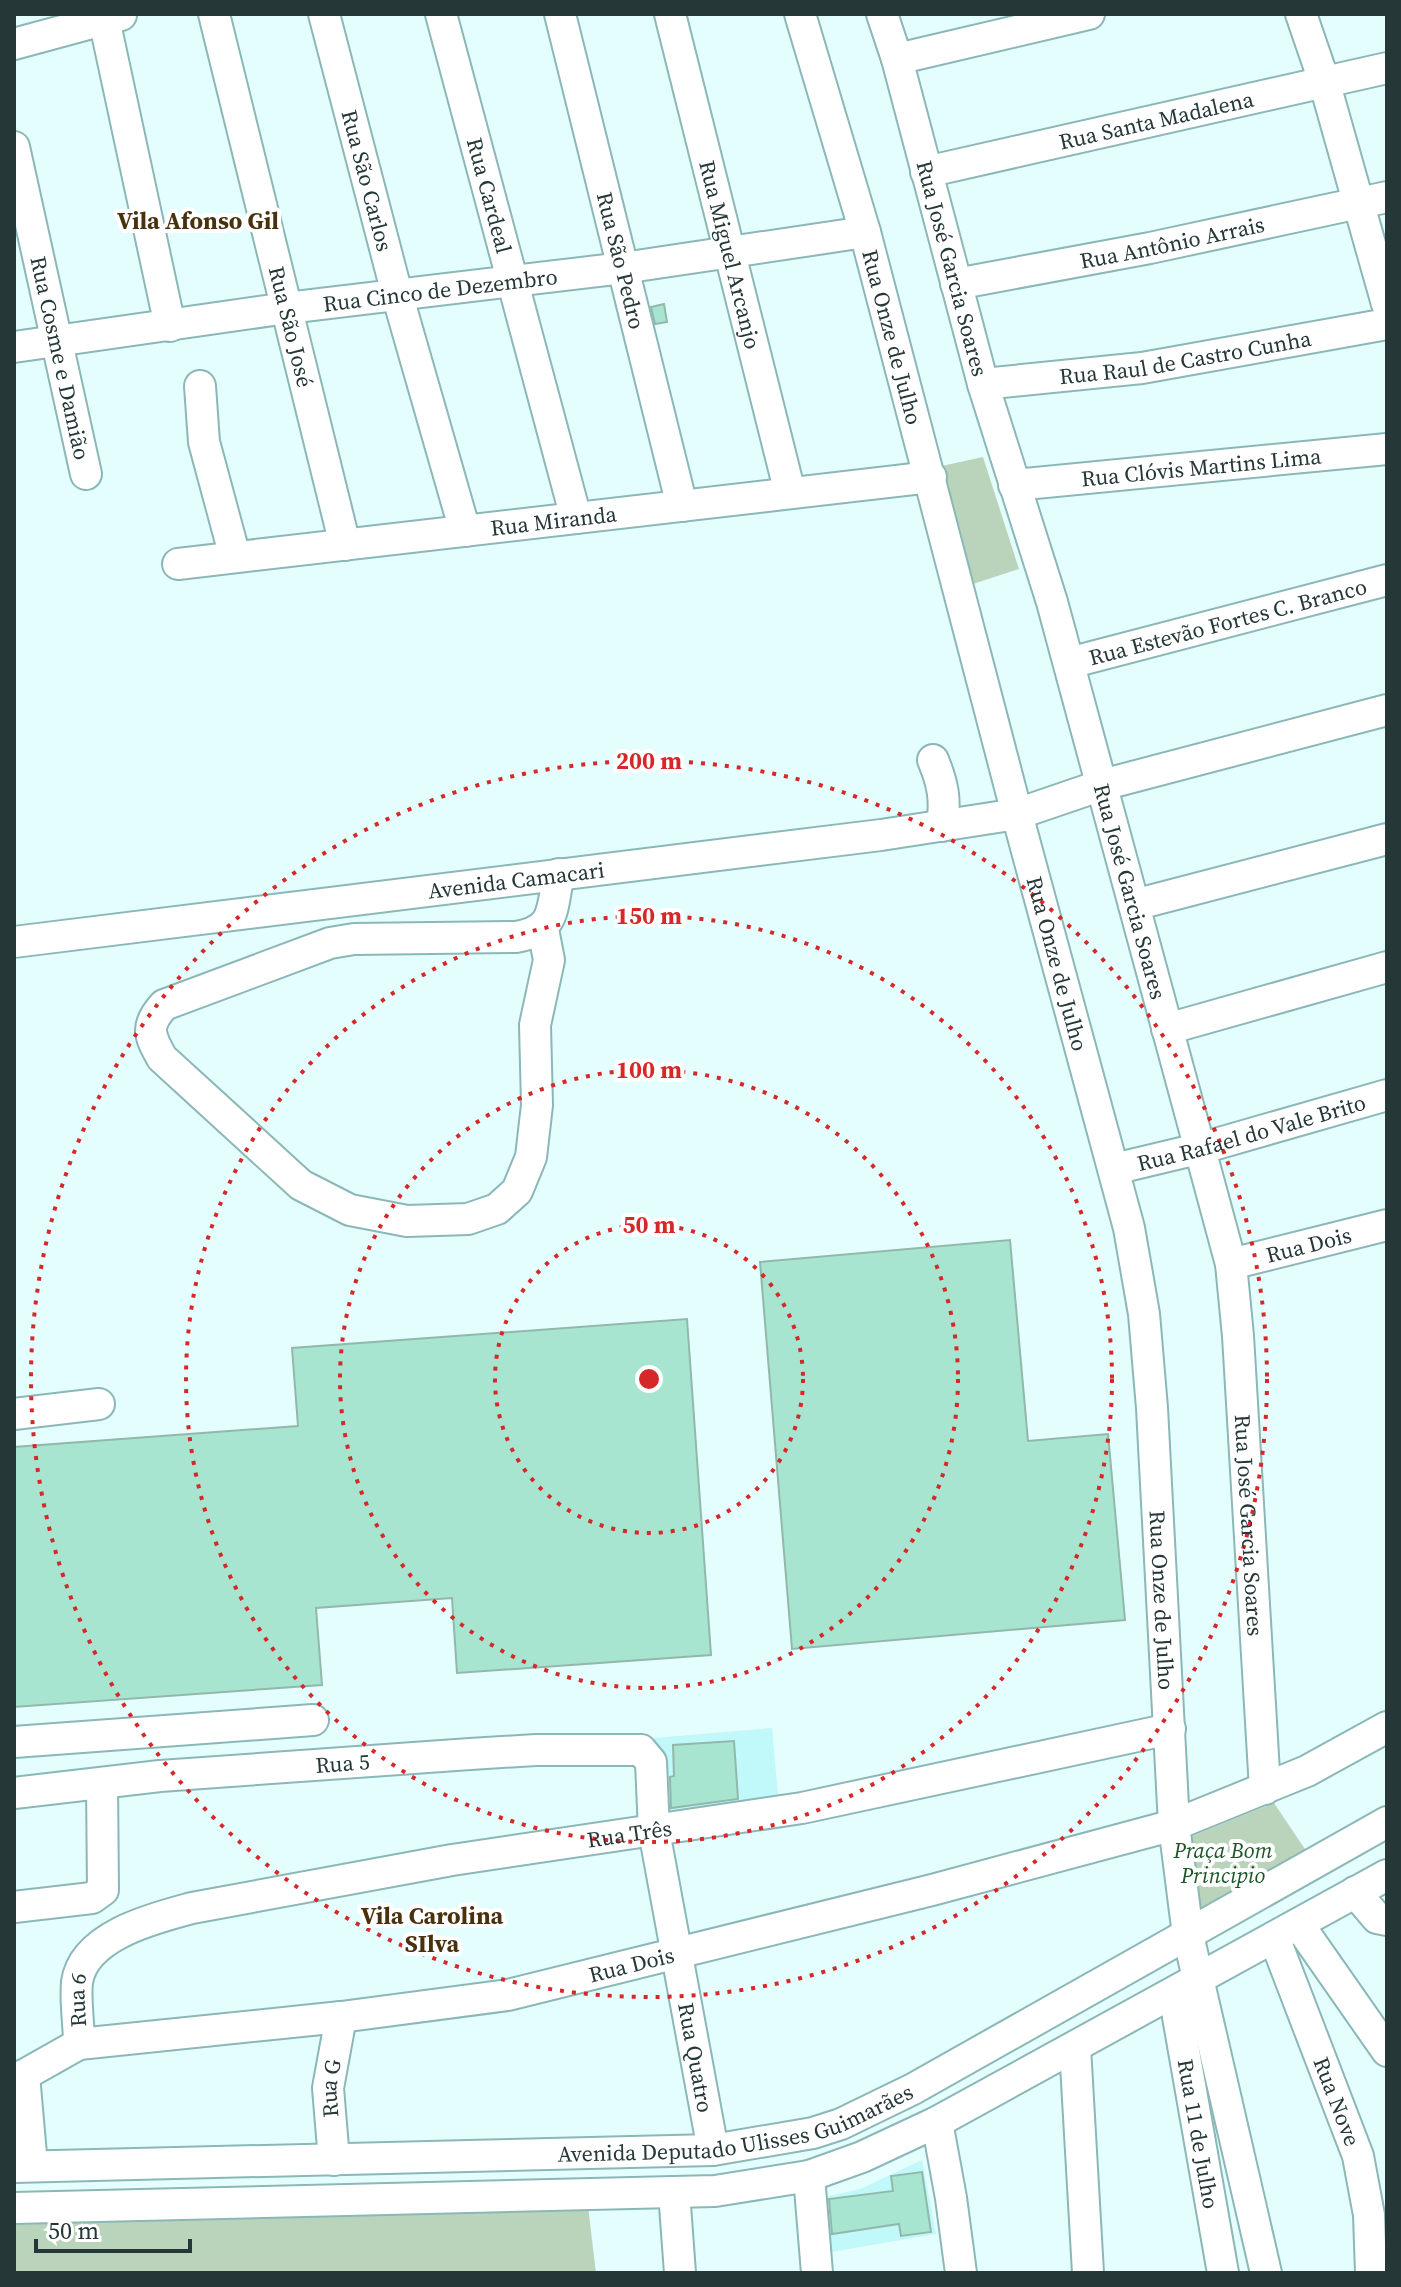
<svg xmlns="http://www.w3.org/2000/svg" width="1401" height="2287" viewBox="0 0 1401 2287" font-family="'Source Serif 4',serif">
<rect width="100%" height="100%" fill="#e4fefe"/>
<!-- built -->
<path fill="#c1f8f9" d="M772 1728 779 1807 661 1818 654 1738Z
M922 2160 936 2234 825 2253 820 2198 860 2189Z"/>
<!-- green -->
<path fill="#bad4bc" d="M983 457 1019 569 967 586 937 467Z
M1274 1803 1311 1858 1193 1918 1180 1841Z
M588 2206 596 2273H14V2221Z"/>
<!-- building -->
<path fill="#a8e5d1" stroke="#92b8ab" stroke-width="2" d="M664 304 667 322 655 324 651 307Z
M1010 1240 1028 1441 1108 1434 1125 1620 792 1649 760 1262Z
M687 1319 711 1655 457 1673 452 1598 316 1608 322 1685 14 1707V1447L298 1426 292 1348Z
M734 1741 738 1799 671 1808 670 1777 674 1776 673 1745Z
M922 2172 931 2232 901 2236 899 2224 832 2234 829 2199 893 2191 891 2176Z"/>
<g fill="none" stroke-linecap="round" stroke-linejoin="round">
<defs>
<g id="minor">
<path id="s1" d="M214 14 345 545"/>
<path id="s2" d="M324 14 397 294 465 531"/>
<path id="s3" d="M441 14 576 518"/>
<path id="s4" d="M560 14 682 506"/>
<path id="s5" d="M670 14 790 493"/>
<path id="s6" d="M800 14 865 232 1017 814 1129 1228 1144 1314 1152 1408 1174 1825 1188 1935 1266 2273"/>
<path id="s7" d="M882 14 897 59 983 384 1052 602 1231 1264 1238 1336 1265 1789"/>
<path d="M1301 14 1324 81 1387 304"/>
<path d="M104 19 170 326"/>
<path d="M14 44 121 15"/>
<path d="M897 59 1089 14"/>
<path id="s8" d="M14 147 86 474"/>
<path id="s9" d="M926 172 1387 68"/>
<path id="s10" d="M956 284 1150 248 1387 197"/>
<path id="s11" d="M14 347 287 308 623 268 865 232"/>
<path id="s12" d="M983 384 1142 368 1387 324"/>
<path d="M200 386 204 442 235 557"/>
<path id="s13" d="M1014 485 1387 449"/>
<path id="s14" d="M178 564 931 477"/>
<path id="s15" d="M1069 663 1387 580"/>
<path d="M933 760C943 784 946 800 942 826"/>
<path d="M1134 905 1387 839"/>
<path d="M543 929 549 960 535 1025 537 1105 531 1157 517 1191 497 1209 468 1219 407 1221 350 1210 301 1185 162 1058C149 1035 145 1026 164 1005L330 943 354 939 516 937C557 930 551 909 559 874"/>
<path id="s16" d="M14 942 881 835 1017 814 1102 785 1387 710"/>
<path d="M1167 1029 1387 967"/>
<path id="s17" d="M1114 1169 1202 1148 1387 1095"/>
<path id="s18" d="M1231 1264 1387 1225"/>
<path d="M14 1414 99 1404"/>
<path d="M14 1742 313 1720"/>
<path id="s19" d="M14 1793 160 1776 470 1754 536 1750H641L651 1762 654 1831 713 2150"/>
<path d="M1355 1892 1377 1918 1387 1920"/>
<path d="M14 1907 92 1898 103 1890 102 1783"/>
<path d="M1299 1925 1387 2051"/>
<path id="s20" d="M1274 1937 1358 2156 1369 2215 1371 2273"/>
<path id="s21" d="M1174 1994 1223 2273"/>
<path id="s22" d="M79 2044C79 2024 75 2001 77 1982 84 1935 155 1918 192 1908L452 1860 802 1808 1170 1729"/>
<path d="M1075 2047 1088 2273"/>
<path id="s23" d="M24 2075 79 2044 341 2017 508 1995 932 1890 1174 1825 1307 1771 1387 1727"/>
<path d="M24 2075 32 2166"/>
<path d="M937 2122 951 2198 961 2273"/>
<path id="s24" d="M334 2160 328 2088 341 2017"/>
<path id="s25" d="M14 2167 713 2150 813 2133 841 2124 913 2089 1387 1822"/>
<path d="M809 2176 817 2273"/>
<path d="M674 2192 680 2273"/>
<path d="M14 2208 715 2191 809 2176 862 2157 937 2122 1387 1875"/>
</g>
</defs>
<!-- minor casing -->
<use href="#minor" stroke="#8cb7b7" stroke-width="34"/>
<!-- minor -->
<use href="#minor" stroke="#fff" stroke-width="30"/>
</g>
<!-- distance rings -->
<g fill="none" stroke="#d62828" stroke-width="4" stroke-dasharray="4 8">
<circle cx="649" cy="1379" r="154"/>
<circle cx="649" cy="1379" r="309"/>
<circle cx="649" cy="1379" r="463"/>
<circle cx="649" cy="1379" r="618"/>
</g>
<g text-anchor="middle" stroke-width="8" stroke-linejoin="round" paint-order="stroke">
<!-- street labels -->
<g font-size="22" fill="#253737" stroke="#fff">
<text dy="8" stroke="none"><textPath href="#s9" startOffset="236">Rua Santa Madalena</textPath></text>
<text dy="8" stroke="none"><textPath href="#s2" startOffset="172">Rua São Carlos</textPath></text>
<text dy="8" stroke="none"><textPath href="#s3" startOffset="188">Rua Cardeal</textPath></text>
<text dy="8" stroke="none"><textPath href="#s10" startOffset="220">Rua Antônio Arrais</textPath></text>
<text dy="8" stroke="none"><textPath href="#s5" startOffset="248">Rua Miguel Arcanjo</textPath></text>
<text dy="8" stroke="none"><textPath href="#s4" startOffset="254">Rua São Pedro</textPath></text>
<text dy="8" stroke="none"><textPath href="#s7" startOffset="264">Rua José Garcia Soares</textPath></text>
<text dy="8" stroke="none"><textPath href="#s11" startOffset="430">Rua Cinco de Dezembro</textPath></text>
<text dy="8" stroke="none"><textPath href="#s1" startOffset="322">Rua São José</textPath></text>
<text dy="8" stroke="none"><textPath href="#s6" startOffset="336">Rua Onze de Julho</textPath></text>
<text dy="8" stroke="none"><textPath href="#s8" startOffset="216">Rua Cosme e Damião</textPath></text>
<text dy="8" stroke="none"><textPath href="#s12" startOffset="204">Rua Raul de Castro Cunha</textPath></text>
<text dy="8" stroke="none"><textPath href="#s13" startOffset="188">Rua Clóvis Martins Lima</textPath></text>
<text dy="8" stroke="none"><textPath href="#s14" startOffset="378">Rua Miranda</textPath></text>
<text dy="8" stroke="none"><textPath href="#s15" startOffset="164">Rua Estevão Fortes C. Branco</textPath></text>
<text dy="8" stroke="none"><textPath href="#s16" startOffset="506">Avenida Camacari</textPath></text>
<text dy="8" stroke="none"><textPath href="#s7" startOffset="912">Rua José Garcia Soares</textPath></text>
<text dy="8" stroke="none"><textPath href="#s6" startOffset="984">Rua Onze de Julho</textPath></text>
<text dy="8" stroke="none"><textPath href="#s17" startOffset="142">Rua Rafael do Vale Brito</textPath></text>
<text dy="8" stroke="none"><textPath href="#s18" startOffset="80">Rua Dois</textPath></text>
<text dy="8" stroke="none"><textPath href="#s7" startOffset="1560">Rua José Garcia Soares</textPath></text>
<text dy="8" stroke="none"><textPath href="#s6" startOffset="1632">Rua Onze de Julho</textPath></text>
<text dy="8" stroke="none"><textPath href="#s19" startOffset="330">Rua 5</textPath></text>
<text dy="8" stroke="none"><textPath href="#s22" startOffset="650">Rua Três</textPath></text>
<text dy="8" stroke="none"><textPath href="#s23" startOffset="622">Rua Dois</textPath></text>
<text dy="8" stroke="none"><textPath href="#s22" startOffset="44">Rua 6</textPath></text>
<text dy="8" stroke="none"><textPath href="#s19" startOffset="944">Rua Quatro</textPath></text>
<text dy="8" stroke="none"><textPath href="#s24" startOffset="72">Rua G</textPath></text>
<text dy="8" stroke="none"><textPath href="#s20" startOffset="176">Rua Nove</textPath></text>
<text dy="8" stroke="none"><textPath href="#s25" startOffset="726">Avenida Deputado Ulisses Guimarães</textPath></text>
<text dy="8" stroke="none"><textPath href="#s21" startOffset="142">Rua 11 de Julho</textPath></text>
</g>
<!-- park labels -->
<g font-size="22" font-style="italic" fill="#1a5627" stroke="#fff">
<text x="1223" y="1858">Praça Bom<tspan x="1223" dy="25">Principio</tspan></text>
</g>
<!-- neighbourhood labels -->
<g font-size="24" font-weight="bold" fill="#49310e" stroke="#fff">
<text x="198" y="229">Vila Afonso Gil</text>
<text x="432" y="1924">Vila Carolina<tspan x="432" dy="28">SIlva</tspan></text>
</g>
</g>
<circle cx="649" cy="1379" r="12" fill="#d62828" stroke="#fff" stroke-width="4"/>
<g font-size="24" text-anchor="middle" font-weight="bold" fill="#d62828" stroke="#fff" stroke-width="8" stroke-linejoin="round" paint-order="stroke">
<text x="649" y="769">200 m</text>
<text x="649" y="924">150 m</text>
<text x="649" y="1078">100 m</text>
<text x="649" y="1233">50 m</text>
</g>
<!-- border -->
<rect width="1401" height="2287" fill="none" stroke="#253737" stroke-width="32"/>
<!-- scale -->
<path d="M36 2239v12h154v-12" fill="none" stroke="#253737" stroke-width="4"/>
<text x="48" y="2239" font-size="24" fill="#253737" stroke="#ffffff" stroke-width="6" paint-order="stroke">50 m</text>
</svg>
